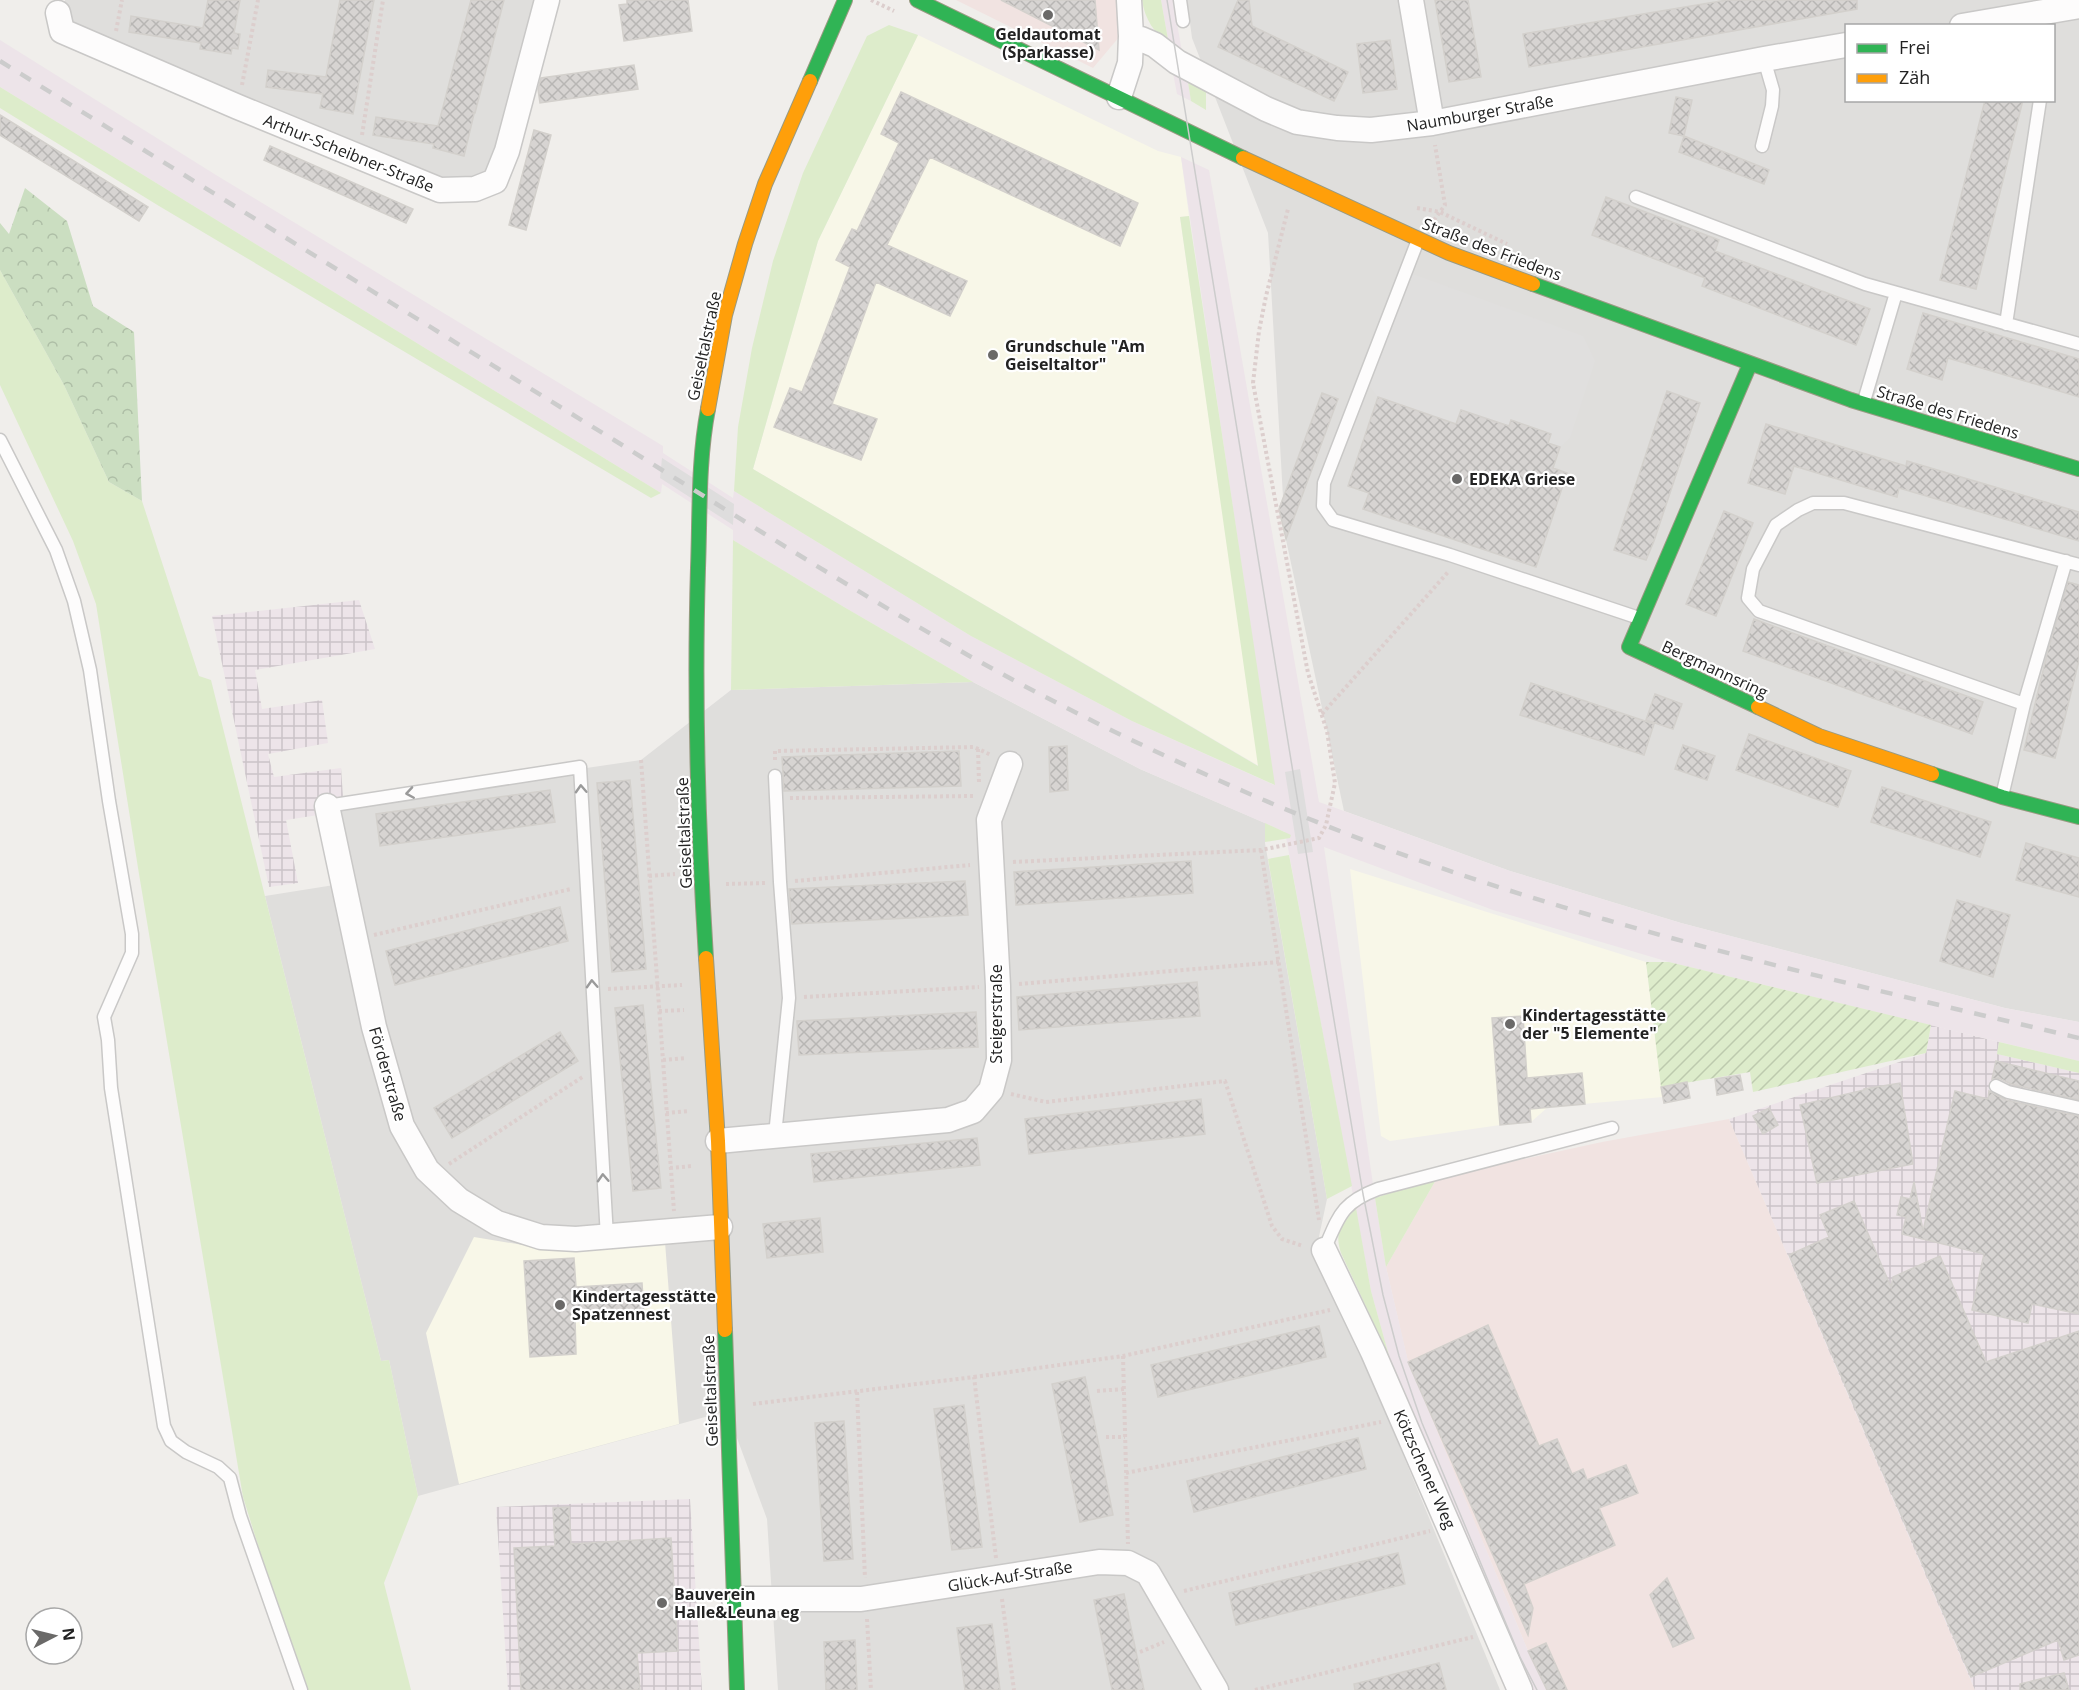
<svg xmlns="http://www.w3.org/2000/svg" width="2079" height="1690" viewBox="0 0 2079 1690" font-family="'Open Sans',sans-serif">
<defs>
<pattern id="industrial-grid" width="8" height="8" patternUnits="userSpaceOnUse" patternTransform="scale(1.5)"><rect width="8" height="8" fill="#ede4e9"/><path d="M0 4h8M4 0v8" fill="none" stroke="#cbc3c8"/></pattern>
<pattern id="forest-crowns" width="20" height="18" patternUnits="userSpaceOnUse" patternTransform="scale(1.5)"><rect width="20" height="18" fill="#cbdec1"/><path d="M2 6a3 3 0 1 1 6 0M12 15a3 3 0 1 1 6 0" fill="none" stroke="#aebea6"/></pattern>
<pattern id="garden-furrows" width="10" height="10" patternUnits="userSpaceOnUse" patternTransform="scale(1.5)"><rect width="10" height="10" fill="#ddeccb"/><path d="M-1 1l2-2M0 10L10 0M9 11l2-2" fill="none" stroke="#bdcaae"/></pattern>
<pattern id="building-cross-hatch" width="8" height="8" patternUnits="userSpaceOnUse" patternTransform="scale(1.5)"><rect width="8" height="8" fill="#d7d4d2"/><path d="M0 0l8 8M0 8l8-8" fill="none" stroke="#b8b6b4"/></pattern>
</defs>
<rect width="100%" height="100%" fill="#f0eeeb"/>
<!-- residential -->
<path fill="#dfdedc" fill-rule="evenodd" d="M65 0H546L495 181 440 190 62 31Z
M1187 0H2079V1022L2005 1008 1681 923 1510 871 1344 811 1279 507 1283 497 1268 233 1192 38ZM1846 26H2054V100H1846Z
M973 682 1140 769 1265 823V843L1327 1199 1317 1246 1500 1690H778L767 1519 727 1411 418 1496 389 1360 381 1361 265 896 353 882 327 806 641 760 731 690Z"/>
<!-- commercial -->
<path fill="#f1e3e1" d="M956 0H1117L1120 36 1093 68Z
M1729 1119 1975 1690H1547L1528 1651 1408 1362 1386 1267 1437 1178 1602 1142Z"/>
<!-- industrial -->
<path fill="url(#industrial-grid)" d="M359 600 375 649 255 670 262 709 322 700 328 743 268 754 274 777 341 768 344 811 286 820 298 883 269 887 212 616Z
M1931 1025 1999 1042 1997 1054 2079 1073V1690H1975L1729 1119 1926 1053Z
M690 1499 702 1690H508L496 1507Z"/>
<!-- education -->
<path fill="#f8f7e8" d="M918 35 1158 151 1181 157 1189 216 1180 217 1259 766 753 469 818 241Z
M1350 869 1646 962 1663 1097 1548 1107 1531 1122 1500 1125 1390 1141 1381 1136Z
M474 1237 523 1245 665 1242 679 1424 459 1484 426 1333Z"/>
<!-- railway -->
<path fill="#ede4e9" d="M1161 0H1173L1182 52 1169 45Z
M0 40 216 175 663 446V453L733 498 734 491 971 636 1132 721 1274 785 1181 157 1209 170 1319 802 1510 871 1681 923 2005 1008 2079 1022V1061L1669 962 1493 910 1324 847 1375 1198 1386 1267 1408 1361 1528 1651 1547 1690H1528L1410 1413 1389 1356 1371 1291 1285 832 1140 769 973 682 844 607 733 540V530L662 484 661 493 0 87Z
M1172 68 1187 76 1191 101 1177 94Z"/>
<!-- grass -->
<path fill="#ddeccb" d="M1142 0H1161L1169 45C1154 32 1145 20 1142 0Z
M889 25 918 35 818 241 753 469 1258 766 1180 217 1189 216 1275 785 1132 721 971 636 734 491 738 427 752 348 773 261 803 173 867 36Z
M1187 76 1206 88V110L1191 101Z
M0 87 661 493 651 498 159 206 0 108Z
M0 270 64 385 109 482 142 501 199 676 211 680 381 1361 389 1360 418 1496 384 1583 411 1690H306L285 1632 243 1497 139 874 96 604 73 541 0 385Z
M733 540 844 607 973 682 731 690Z
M1265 823 1291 835 1290 838 1265 842Z
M1289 855 1352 1186 1327 1199 1268 859Z
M1999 1042 2079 1061V1073L1997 1054Z
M1437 1178 1386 1267 1375 1198Z
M1356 1208 1371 1291 1389 1356 1341 1253C1334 1231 1341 1225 1356 1208Z"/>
<!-- forest -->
<path fill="url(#forest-crowns)" d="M25 188 67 221 93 306 134 332 142 501 109 482 64 385 0 270V223L9 234Z"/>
<!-- garden -->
<path fill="url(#garden-furrows)" d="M1646 962H1669L1931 1025 1926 1053 1753 1092 1750 1072 1661 1087Z"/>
<!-- parking -->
<path fill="#e0dfde" d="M1399 269 1583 336 1595 361 1570 438 1560 447 1548 443 1551 433 1511 420 1509 426 1461 410 1456 424 1378 397 1360 374Z"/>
<!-- pier -->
<path fill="#dedddd" d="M662 458 734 504 733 525 660 478Z
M1300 769 1313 852 1298 854 1285 772Z"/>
<!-- building -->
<path fill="url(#building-cross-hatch)" stroke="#d3d0cc" stroke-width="1.5" d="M208 0H240L234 33 240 34 238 49 232 48 231 54 200 49 201 43 129 32 131 16 203 28Z
M340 0H374L353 114 320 108 323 94 266 87 268 70 326 77Z
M471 0H504L475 113H472L474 114 464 156 433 148 434 144 373 135 376 117 438 126Z
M627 0H688L692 31 624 41 619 5 627 4Z
M1001 0H1095L1099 50Z
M1238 0H1249L1252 26 1348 72 1334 101 1218 47Z
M1435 0H1468L1481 77 1449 82Z
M1727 0H1857V9L1529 67 1523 34Z
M1390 40 1397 89 1363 93 1357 44Z
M634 65 638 89 540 103 538 89 541 78Z
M901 92 1138 203 1120 246 930 157 887 245 967 281 950 316 876 282 832 404 877 419 861 460 774 427 790 388 802 392 850 267 836 260 852 229 857 231 899 143 881 134Z
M1676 97 1692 100 1684 136 1669 133Z
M1985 100H2023L1976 289 1940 280Z
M0 115 148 207 139 221 0 135Z
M534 130 551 135 526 230 509 225Z
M1684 136 1769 170 1764 184 1679 152Z
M270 146 413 209 406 223 264 160Z
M1606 197 1719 240 1715 251 1870 309 1856 345 1702 286 1705 278 1592 235Z
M1923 313 2079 359V397L1948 358 1942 380 1907 369Z
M1667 391 1700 403 1654 541 1646 560 1614 550Z
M1322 393 1338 399 1286 539 1279 509Z
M1378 397 1456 424 1461 410 1509 426 1511 420 1551 434 1548 443 1560 447 1553 468 1567 473 1536 567 1363 509 1369 493 1348 486Z
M1766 424 1906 466 1907 461 2079 512V541L1899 488 1897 497 1794 466 1785 494 1748 483Z
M1724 511 1753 523 1716 616 1686 604Z
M2068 582 2079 585V660L2055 758 2024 750 2048 650Z
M1754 619 1983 702 1972 734 1743 651Z
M1531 683 1654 724 1644 755 1520 715Z
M1655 694 1682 704 1673 729 1646 720Z
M1749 734 1851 771 1838 807 1736 770Z
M1683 745 1715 756 1707 780 1675 769Z
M1067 746 1068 790 1050 792 1049 747Z
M959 751 961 786 784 791 782 757Z
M630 780 646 969 612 972 597 783Z
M1882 787 1991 822 1980 857 1871 822Z
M550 790 555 822 380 846 376 814Z
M2026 843 2079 858V897L2016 880Z
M1191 861 1193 893 1016 905 1014 872Z
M965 881 968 915 792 924 789 889Z
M1957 900 2010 915 1993 977 1940 961Z
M560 907 568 941 395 985 386 951Z
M1197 982 1200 1016 1019 1030 1017 997Z
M643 1005 661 1188 633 1191 615 1008Z
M976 1012 978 1047 799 1055 797 1021Z
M1523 1016 1527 1078 1582 1073 1585 1104 1530 1109 1531 1122 1500 1125 1492 1018Z
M560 1032 578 1061 452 1138 434 1108Z
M1996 1061 2079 1081V1100L2011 1084 1999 1078 1992 1079Z
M1740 1075 1743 1090 1717 1095 1715 1079Z
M1687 1082 1690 1098 1664 1103 1661 1087Z
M1900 1083 1913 1164 1817 1183 1800 1105 1864 1090V1089Z
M1955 1091 1988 1099 1989 1091 2006 1100 2079 1116V1314L2032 1304 2028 1323 1972 1310 1984 1254 1902 1234 1906 1217 1897 1215 1901 1197 1910 1199 1914 1182 1923 1231Z
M1201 1099 1205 1134 1029 1154 1025 1119Z
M1769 1108 1778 1125 1763 1134 1753 1116Z
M977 1138 980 1165 814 1182 811 1154Z
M1854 1201 1891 1287 1893 1277 1940 1256 1986 1362 2079 1331V1655L2064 1660 2058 1640 1971 1677 1789 1255 1829 1237 1820 1215Z
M820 1218 823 1252 767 1258 763 1224Z
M574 1258 576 1287 642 1283 644 1315 575 1319 576 1354 530 1357 524 1261Z
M1488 1325 1539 1446 1557 1439 1572 1474 1583 1469 1587 1480 1626 1465 1638 1493 1599 1508 1615 1545 1524 1584 1533 1608 1528 1635 1408 1362Z
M1319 1326 1326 1357 1158 1397 1151 1365Z
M1085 1377 1113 1515 1080 1522 1052 1384Z
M964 1405 982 1547 952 1550 934 1409Z
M844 1421 853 1559 824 1561 815 1423Z
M1358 1438 1366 1469 1194 1512 1187 1481Z
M569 1507 571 1544 671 1538 678 1651 637 1653 640 1690H521L514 1548 555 1546 553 1508Z
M1398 1553 1405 1584 1236 1625 1229 1593Z
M1667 1578 1694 1638 1673 1647 1650 1595Z
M1124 1594 1144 1690H1112L1094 1600Z
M992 1624 1000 1690H965L957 1628Z
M855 1640 857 1690H826L824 1642Z
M1546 1643 1567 1690H1547L1528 1651Z
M1439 1663 1446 1690H1355L1354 1684Z
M2064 1673 2069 1690H2020V1684Z"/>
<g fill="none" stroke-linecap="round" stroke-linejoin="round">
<defs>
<path id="lane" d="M1180 0 1183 21
M1762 146 1772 106 1773 90 1764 59
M1636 197 1865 284 2079 344
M1418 240 1324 483 1323 506 1333 520 1450 555 1639 618
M2006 324 2040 100
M1864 401 1896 293
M0 440 56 550 74 601 90 670 109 801 132 934V953L104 1017 108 1040 111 1088 164 1426 171 1441 186 1452 218 1467 230 1478 240 1516 301 1690
M2024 704 2066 561
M2002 796 2024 704 1759 611 1748 598 1753 569 1776 525 1798 510 1813 503H1844L2079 565
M327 806 580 767 607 1237
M1996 1086 2008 1092 2079 1108
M775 1135 789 998 780 882 775 776
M1324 1250C1339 1216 1341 1203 1378 1189L1612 1128"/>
<path id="street" d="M1411 0 1432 123
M58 13 62 31 238 107 440 190 475 189 495 181 507 151 547 0
M1962 26 2079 6
M1131 39H1141L1155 45 1177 62 1266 109 1297 122 1337 128 1371 130 1432 123 1764 59 1846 45
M1119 97 1130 63 1131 36 1129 0
M327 806 374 1027 402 1126 427 1170 459 1200 497 1223 541 1237 576 1239 720 1227
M718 1141 948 1120 973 1111 991 1090 999 1060 998 986 989 820 1010 764
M1324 1250 1373 1352 1520 1690
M734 1599H861L1099 1562 1128 1563 1148 1573 1216 1690"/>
<path id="fast" d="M917 0 1243 158
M810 81 845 0
M1533 284 1851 400 2079 469
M1750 364 1629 647 1758 707
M1932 774 2002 797 2079 817
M706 958C698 829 694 698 698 568 700 515 698 461 708 409
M725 1330 737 1690"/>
<path id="slow" d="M1243 158 1449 253 1533 284
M708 409 725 315 745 244 765 184 810 81
M1758 707 1819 736 1932 774
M706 958 718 1141 725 1330"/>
</defs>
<!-- lane casing -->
<use href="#lane" stroke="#c9c8c7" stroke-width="15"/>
<!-- street casing -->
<use href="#street" stroke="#c9c8c7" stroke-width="27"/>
<!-- fast casing -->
<use href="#fast" stroke="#999a82" stroke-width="16"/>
<!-- slow casing -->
<use href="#slow" stroke="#999a82" stroke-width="16"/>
<!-- path -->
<path stroke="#dccecd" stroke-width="4" stroke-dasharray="3 3" stroke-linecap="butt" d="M871 0 894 11
M116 31 122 0
M242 85 258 0
M362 135 383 0
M1417 208 1440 212 1507 244
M1434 220 1445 205 1435 145
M1322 714 1449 571
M978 749 979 782
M641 760 674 1211
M775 760V751L974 747 991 755
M790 798 975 796
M1261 850 1319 1220
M1013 862 1261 850 1319 838 1326 825 1335 783 1327 731 1308 673 1253 383 1259 331 1266 296 1288 209
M649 876 675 874
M795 881 970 865
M726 884 766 883
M374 935 571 889
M1019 984 1279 962
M608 989 682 985
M804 997 979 987
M659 1011 684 1010
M663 1060 686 1058
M1011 1094 1046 1102 1225 1081 1272 1226 1282 1239 1303 1246
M666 1113 689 1111
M449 1164 584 1076
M670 1168 692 1166
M1123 1356 1128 1544
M974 1377 1123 1356 1330 1310
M1097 1391 1124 1389
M857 1392 865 1578
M753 1404 974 1377 996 1558
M1106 1437H1125
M1126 1473 1381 1422
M1184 1591 1430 1531
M1002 1599 1014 1690
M867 1619 871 1690
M1140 1652 1164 1642
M1255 1690 1473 1637"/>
<!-- lane -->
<use href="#lane" stroke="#fdfcfc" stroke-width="12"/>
<!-- street -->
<use href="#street" stroke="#fdfcfc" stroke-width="24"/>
<!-- fast -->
<use href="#fast" stroke="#30b455" stroke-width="14"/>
<!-- slow -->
<use href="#slow" stroke="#ff9f0a" stroke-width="14"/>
<!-- tram -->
<path stroke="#ccc" stroke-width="1.5" d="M1167 0 1306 852 1363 1194 1383 1295 1399 1356 1422 1423 1520 1657 1537 1690"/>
<!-- rail -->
<path stroke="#ccc" stroke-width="4.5" stroke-dasharray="12 12" stroke-linecap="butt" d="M0 61C205 188 409 314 614 440 736 516 857 593 982 663 1067 710 1154 752 1243 791 1511 909 1796 971 2079 1038"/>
</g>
<!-- one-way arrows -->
<defs><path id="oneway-chevron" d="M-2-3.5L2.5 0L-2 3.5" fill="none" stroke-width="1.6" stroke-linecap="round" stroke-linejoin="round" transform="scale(1.5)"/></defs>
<g stroke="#9a9a9a">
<use href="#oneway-chevron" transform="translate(581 789) rotate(-93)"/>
<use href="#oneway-chevron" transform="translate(410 793) rotate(171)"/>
<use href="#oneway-chevron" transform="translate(592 984) rotate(-93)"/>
<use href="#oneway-chevron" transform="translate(603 1178) rotate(-93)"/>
</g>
<!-- markers -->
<g fill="#6a6968" stroke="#fff" stroke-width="2">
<circle cx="1048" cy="15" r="6"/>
<circle cx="993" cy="355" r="6"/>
<circle cx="1457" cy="479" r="6"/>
<circle cx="1510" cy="1024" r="6"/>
<circle cx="560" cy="1305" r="6"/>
<circle cx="662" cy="1603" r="6"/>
</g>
<g text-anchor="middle" stroke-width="4.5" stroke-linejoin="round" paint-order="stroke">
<!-- poi labels -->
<g font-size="16" font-weight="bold" fill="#222" stroke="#fff" text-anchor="start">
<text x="1048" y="40" text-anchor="middle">Geldautomat<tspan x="1048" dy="18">(Sparkasse)</tspan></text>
<text x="1005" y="352">Grundschule "Am<tspan x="1005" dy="18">Geiseltaltor"</tspan></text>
<text x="1469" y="485">EDEKA Griese</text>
<text x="1522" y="1021">Kindertagesstätte<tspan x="1522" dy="18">der "5 Elemente"</tspan></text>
<text x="572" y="1302">Kindertagesstätte<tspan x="572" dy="18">Spatzennest</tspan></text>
<text x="674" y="1600">Bauverein<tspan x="674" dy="18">Halle&amp;Leuna eg</tspan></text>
</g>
<!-- street labels -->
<g font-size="16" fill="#222" stroke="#fff">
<text transform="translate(1480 113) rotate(-10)" y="6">Naumburger Straße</text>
<text transform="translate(349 153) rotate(22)" y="6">Arthur-Scheibner-Straße</text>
<text transform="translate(1492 249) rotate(21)" y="6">Straße des Friedens</text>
<text transform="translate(704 346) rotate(-78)" y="6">Geiseltalstraße</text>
<text transform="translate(1948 412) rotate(17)" y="6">Straße des Friedens</text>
<text transform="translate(1715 669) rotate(25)" y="6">Bergmannsring</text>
<text transform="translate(684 833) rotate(-92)" y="6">Geiseltalstraße</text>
<text transform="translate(996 1014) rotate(-90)" y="6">Steigerstraße</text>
<text transform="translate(388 1074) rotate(74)" y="6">Förderstraße</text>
<text transform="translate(710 1391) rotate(-92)" y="6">Geiseltalstraße</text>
<text transform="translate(1425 1469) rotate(66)" y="6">Kötzschener Weg</text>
<text transform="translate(1010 1576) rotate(-9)" y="6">Glück-Auf-Straße</text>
</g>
</g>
<!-- legend -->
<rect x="1845" y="24" width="210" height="78" fill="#ffffff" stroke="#a7a7a7" stroke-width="1.5"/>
<rect x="1857" y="44" width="30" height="9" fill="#30b455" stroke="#a7a7a7" stroke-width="1.5"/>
<text x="1899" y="54" font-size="18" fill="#222222">Frei</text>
<rect x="1857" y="74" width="30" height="9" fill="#ff9f0a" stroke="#a7a7a7" stroke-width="1.5"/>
<text x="1899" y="84" font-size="18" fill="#222222">Zäh</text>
<!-- north arrow -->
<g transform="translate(54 1636) rotate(83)"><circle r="28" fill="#ffffff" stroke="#a7a7a7" stroke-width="1.5"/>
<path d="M0-4.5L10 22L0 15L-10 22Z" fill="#6a6968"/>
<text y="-9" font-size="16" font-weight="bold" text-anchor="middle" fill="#222222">N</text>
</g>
</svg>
